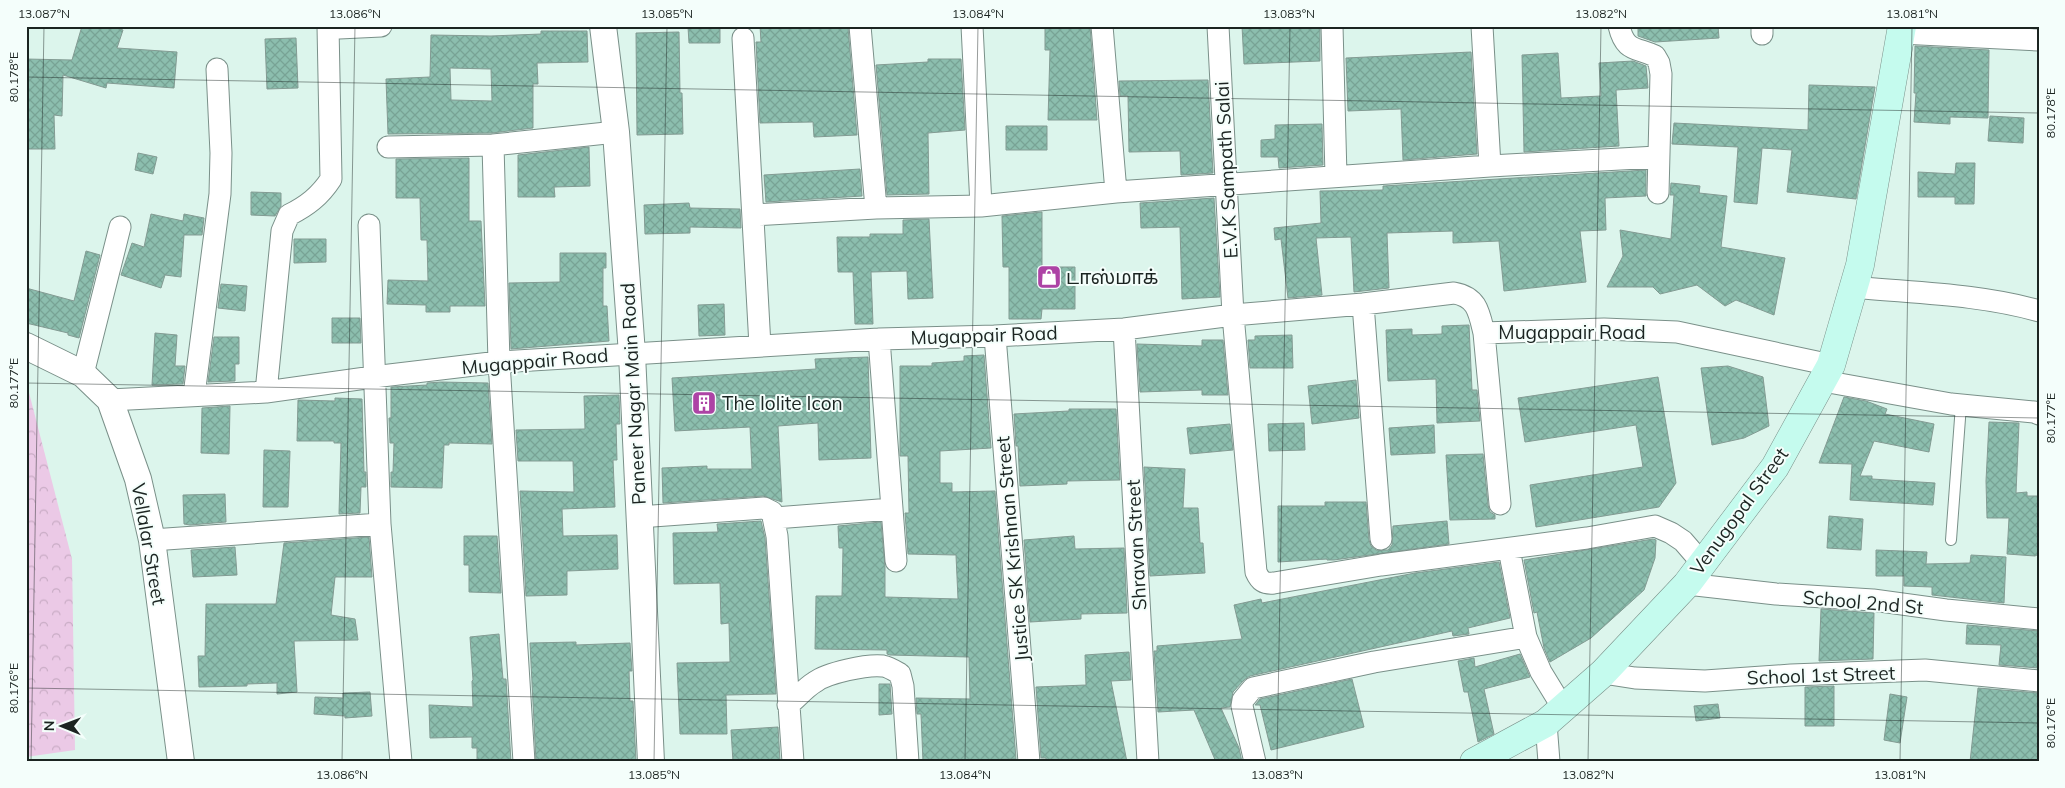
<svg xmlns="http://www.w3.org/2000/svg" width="2065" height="788" viewBox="0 0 2065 788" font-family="Mulish,'Noto Sans Tamil',sans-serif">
<defs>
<pattern id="park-crowns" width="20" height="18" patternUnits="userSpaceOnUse" patternTransform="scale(1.25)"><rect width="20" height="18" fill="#ebc9e6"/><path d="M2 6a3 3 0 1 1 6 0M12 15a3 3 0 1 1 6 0" fill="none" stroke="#c9acc5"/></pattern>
<pattern id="building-cross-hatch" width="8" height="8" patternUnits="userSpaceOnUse" patternTransform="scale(1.25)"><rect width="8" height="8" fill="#8cbeae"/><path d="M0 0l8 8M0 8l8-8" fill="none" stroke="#78a395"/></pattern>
</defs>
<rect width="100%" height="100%" fill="#dcf5ec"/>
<!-- park -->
<path fill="url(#park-crowns)" d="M26 381 72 559 75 750 26 757Z"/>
<!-- building -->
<path fill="url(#building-cross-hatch)" stroke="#839b93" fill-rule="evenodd" d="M82 26H112L123 30 117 48 177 52 174 88 107 83 106 88 63 75 62 116 54 115 55 149H26V59L72 60Z
M760 26 848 27 857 135 814 137 813 122 760 123 756 42H761Z
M1045 26H1090L1097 120H1048L1050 50H1045Z
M1242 26H1320V61L1244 64Z
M1638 26H1718L1719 38 1655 42 1638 36Z
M688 27H720V43H689Z
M541 31H587L588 62 537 63 538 84H533V128L492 133 388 134 386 79 430 77 431 35 491 36 541 34ZM450 68 491 69 492 101 451 100Z
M679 32 680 93H682L683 134 637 135 636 33Z
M296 38 298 88 267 89 265 39Z
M1915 46 1989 50 1988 118 1950 117V124L1914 122 1916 93H1914Z
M1471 52 1477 154 1403 160 1401 109 1348 111 1346 58Z
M1558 53 1561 98 1601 96 1599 63 1633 61 1646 66 1648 88 1616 90 1619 146 1524 152 1522 55Z
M928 59H961L965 130 928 133 929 194 887 195 876 65 928 62Z
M1208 80 1213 173 1181 175 1180 151 1129 152 1128 96H1120L1119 81Z
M1809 85 1875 87 1856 199 1787 192 1792 150 1762 148 1757 204 1734 202 1738 147 1672 144 1674 123 1808 130Z
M1990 116 2024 118 2023 143 1988 141Z
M1322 124 1323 165 1279 168 1278 157H1261V140L1275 139V125Z
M1006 126H1047V150H1006Z
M589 147 590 186 554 187 555 197H518V155Z
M138 153 157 157 153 174 135 170Z
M469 158V221H481L485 306H450V312H426V305L387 304 388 280 428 281 427 240H421L420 198H396V159Z
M1956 163H1975L1974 204H1955V197H1918V172L1955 174Z
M860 169 862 196 766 202 764 175Z
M1646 170V196L1605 198 1606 230 1580 231 1586 282 1504 291 1499 241 1453 243V231L1387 233 1389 288 1354 292 1351 237 1316 238 1322 295 1288 298 1281 239 1275 240 1274 228 1321 223 1320 191 1383 190V186Z
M1671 183 1700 186 1699 193 1727 196 1721 247 1785 258 1774 315 1736 300 1725 306 1697 285 1660 294 1653 287H1607L1623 256 1620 230 1671 239 1674 195H1670Z
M251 192 281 193V206L275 216 251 215Z
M1214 198 1220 297 1182 299 1180 227 1141 228 1140 203Z
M689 203 690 208 740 209 741 228 690 227V233L645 234 644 205Z
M1042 212V267H1075V309H1042L1041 319H1009V267H1003L1002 216Z
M151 214 183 221 184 214 204 218 202 235H184L181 277 165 275 161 288 121 275 132 243 144 247Z
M929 219 933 298 908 299 907 271 871 272 873 324H855L853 272H838L837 237H870V234H903V220Z
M294 239H326V262L294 263Z
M86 251 100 255 79 338 68 335V333L26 323V288L74 301Z
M560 253H606V268H603V306H607L609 341 511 349 509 283 560 282Z
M221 284 247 286 245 311 218 308Z
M724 304 725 335 699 336 698 305Z
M332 318H360L361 343H332Z
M1469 325 1472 390H1477L1480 421 1437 423 1436 379 1388 381 1386 330 1412 329V335L1442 334V326Z
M155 333 177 335 175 366H185L183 384 152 385Z
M1292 335 1293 368H1250L1248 340H1255V336Z
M214 337H239V364H235V381L208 382Z
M1202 340H1223L1228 395H1202V390L1140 392 1137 344 1202 346Z
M984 355 991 448 940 451V483H952V492L995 491 1016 759 923 762 921 714H917L916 698 970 699 969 657 890 655 887 654V650L815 649 816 596H842L843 548H839L838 526 881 522 885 567V597L958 599 956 555 908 554 905 513H909L908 456H900V366H932V363L964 361V356Z
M868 357 871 458 819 460 818 423 778 426 782 502 763 496 663 503 662 468 707 466V469H752L750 427 675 431 672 378 816 369 815 359Z
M1728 366 1763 377 1769 426 1744 438 1712 445 1701 368Z
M1658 377 1676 483 1659 507 1536 527 1530 485 1643 467 1636 425 1525 442 1518 398Z
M1356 380 1359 418 1312 424 1308 386Z
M441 382 488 383 492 444 449 443V445H444L442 488 391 487V472H393L394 443H390L389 418H391V387L427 385V383Z
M619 395 620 424H616L617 460H613L615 507 562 509 563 536 617 535 618 569 567 571V595L526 596 520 491 574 492 573 461H518L516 430 585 429 584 396Z
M1844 397 1866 401 1887 409 1885 414 1934 424 1929 452 1874 441 1860 476H1872V479L1935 483 1933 505 1850 500 1852 464 1819 463Z
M335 398 362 399 364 472H366V487H361L360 513 339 514 341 443H334V441H297L298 400 335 401Z
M230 406 229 454 201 453 202 408Z
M1069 409H1116L1120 480 1067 481V484L1020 486 1018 446H1016L1014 414 1069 411Z
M1989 422 2019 423 2016 493 2027 492V496H2039V554L2035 556 2007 554 2009 518H1987L1986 481Z
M1304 423 1305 450 1269 451 1268 424Z
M1230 424 1233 450 1190 454 1187 428Z
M1434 425 1435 453 1391 455 1389 428Z
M264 450 290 451 288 507H263Z
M1483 454 1488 505 1490 512 1495 515V519L1450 520 1446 455Z
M1144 467 1185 469 1183 508H1198L1200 543H1203L1205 573 1150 576Z
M225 494 226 522 190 525 184 524 183 495Z
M1325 502H1366L1369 540 1371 546 1376 550H1388L1392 545 1393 526 1447 521 1449 544 1334 560H1327V559L1278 562V506H1325Z
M1829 516 1863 519 1861 550 1827 548Z
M761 521 765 538 776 694 726 695 727 734H680L677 663 730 662 729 623 721 624 720 583 674 584 673 533 718 532 717 524Z
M464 536H497L501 593 469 592V565H464Z
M1074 536 1075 549 1124 548 1127 613 1081 614V619L1030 622 1024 540Z
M369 537 372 577H335L331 615 355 619 358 640 294 641 297 692 277 694V683L247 684V686L199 687 198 656H205L206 604H276L284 543Z
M1653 539 1656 540 1655 558 1644 590 1591 638 1550 662 1544 648 1537 612 1534 613 1524 560Z
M235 547 237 575 193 577 191 550Z
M1876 550 1927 552 1926 564 1970 563 1971 555 2006 557 2004 603 1932 595V587L1904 586V576H1876Z
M1499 562 1510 618 1468 628 1469 634 1453 636 1452 631 1250 676 1244 680 1233 692 1230 707 1221 708 1239 748 1242 762H1216L1194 710 1158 712 1154 651H1157V646L1242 639 1234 605 1261 599 1262 603 1415 573Z
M1821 609 1874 613 1873 659 1819 661Z
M1967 625 2039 631V668L1999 665 2001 645 1966 644Z
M499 634 503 679H506L511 762H477V748H472V737L430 738 429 705 473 707 472 681 473 680 470 637Z
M576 642V645L630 643 632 671H629L630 701H633L636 762H536L530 643Z
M1129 652 1131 680 1111 681 1127 762H1046V758H1041L1036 687 1086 685 1085 655Z
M1520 654 1530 677 1484 689 1494 734 1478 742 1468 692H1464L1458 661 1474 658 1475 667Z
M1352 679 1364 727 1271 750 1260 705H1255L1260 699Z
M879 684H890L892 714 879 715Z
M1834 686V726H1805V687Z
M1978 688 2039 693 2038 762H1970Z
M370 692 372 716 345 718V716L314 714 315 697 343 698V693Z
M1890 694 1907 697 1900 743 1884 740Z
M1718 704 1720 718 1696 721 1694 706Z
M778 727 780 760 733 762 731 730Z"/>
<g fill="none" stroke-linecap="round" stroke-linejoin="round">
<defs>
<path id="service" d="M1951 540 1961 405"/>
<path id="minor" d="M336 26 339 28 381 26
M860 26 876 208
M972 26 981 206
M1102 26 1116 192
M1218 26 1233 315 1256 572C1260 581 1264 584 1274 583L1381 565 1587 538 1655 526 1671 533 1683 541 1702 563
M1332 26 1336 176
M1619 26C1625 52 1636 47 1655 56L1659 63 1661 74 1658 193
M1901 33 2039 40
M1762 34V26
M743 38 760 346
M493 145 616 132
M388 147 493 145 499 362 524 762
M1490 166 1657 157
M753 215 876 208 981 206 1116 192 1490 166 1482 26
M369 225 380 524 401 762
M1853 287C1914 293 1980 294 2039 311
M1363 304 1381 539
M1124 329 1148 762
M1484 333 1500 504
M995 336 1029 762
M879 339 896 561
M83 374 120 227
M1823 381 1951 404 2034 412 2039 414
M266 392 282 231 289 215C307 206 320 196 331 179L328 26
M194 395 220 194 221 153 217 69
M110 400 266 392 373 377 499 362 879 339 995 336 1124 329 1233 315 1363 304 1454 293C1477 297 1479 312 1484 333L1604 329 1677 332 1831 365
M639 517 764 508 772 512 777 536 793 762
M775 518 892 509
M152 540 380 524
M1509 549 1526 637 1541 672 1563 708
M1687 584 1776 594 1873 600 1946 610 2039 619
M1603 673 1635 678 1705 681 1791 675 1925 670 2039 681
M788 705C797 698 805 688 815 682 827 673 867 664 883 666 889 667 895 671 900 674L903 686 908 762
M1546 723 1549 762
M1255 762 1242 706 1243 700 1253 688 1374 662 1526 637"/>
<path id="tertiary" d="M603 26 616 132 632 354 651 762
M26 346 83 374 110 400 138 479 152 540 181 762"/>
<path id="secondary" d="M1474 762 1546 723 1603 673 1687 584 1775 467 1831 365 1860 265 1902 26"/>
</defs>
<!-- service casing -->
<use href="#service" stroke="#7a9089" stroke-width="12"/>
<!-- minor casing -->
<use href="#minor" stroke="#7a9089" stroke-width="23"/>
<!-- tertiary casing -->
<use href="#tertiary" stroke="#7a9089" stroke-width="28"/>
<!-- secondary casing -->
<use href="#secondary" stroke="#7a9089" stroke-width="29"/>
<!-- service -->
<use href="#service" stroke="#fff" stroke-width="10"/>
<!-- minor -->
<use href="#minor" stroke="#fff" stroke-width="21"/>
<!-- tertiary -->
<use href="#tertiary" stroke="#fff" stroke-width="26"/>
<!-- secondary -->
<use href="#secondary" stroke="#c5fbee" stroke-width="28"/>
</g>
<!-- ticks -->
<path fill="none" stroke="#1b2421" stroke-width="1" stroke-opacity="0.45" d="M26 77 2039 113M26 383 2039 418M26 688 2039 723M31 762 44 26M342 762 355 26M654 762 667 26M965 762 978 26M1277 762 1290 26M1588 762 1601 26M1900 762 1912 26"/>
<!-- icons -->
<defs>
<symbol id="shop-square" viewBox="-11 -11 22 22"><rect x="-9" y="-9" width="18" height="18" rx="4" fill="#ad43a5" stroke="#f4fefb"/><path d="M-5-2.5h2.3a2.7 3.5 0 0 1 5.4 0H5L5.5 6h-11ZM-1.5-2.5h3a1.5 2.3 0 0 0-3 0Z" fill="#fff"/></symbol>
<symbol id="building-square" viewBox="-11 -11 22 22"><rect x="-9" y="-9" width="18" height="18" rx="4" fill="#ad43a5" stroke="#f4fefb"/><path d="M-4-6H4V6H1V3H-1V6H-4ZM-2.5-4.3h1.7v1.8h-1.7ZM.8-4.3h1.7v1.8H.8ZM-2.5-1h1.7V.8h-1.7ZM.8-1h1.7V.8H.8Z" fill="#fff"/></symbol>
</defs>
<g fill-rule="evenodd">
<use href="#shop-square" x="1035" y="263" width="28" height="28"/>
<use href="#building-square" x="690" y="389" width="28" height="28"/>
</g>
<g text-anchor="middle" stroke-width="4" stroke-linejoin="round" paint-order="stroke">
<!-- street labels -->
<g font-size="19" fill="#1b2421" stroke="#f4fefb">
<text transform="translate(1226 170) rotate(-93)" y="7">E.V.K Sampath Salai</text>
<text x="1572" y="339">Mugappair Road</text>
<text transform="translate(984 335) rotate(-2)" y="7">Mugappair Road</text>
<text transform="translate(535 361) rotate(-5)" y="7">Mugappair Road</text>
<text transform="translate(633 394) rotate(-93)" y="7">Paneer Nagar Main Road</text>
<text transform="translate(1739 511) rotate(-54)" y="7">Venugopal Street</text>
<text transform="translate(149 544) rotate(80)" y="7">Vellalar Street</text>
<text transform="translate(1136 545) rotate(-93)" y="7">Shravan Street</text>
<text transform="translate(1012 549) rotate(-95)" y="7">Justice SK Krishnan Street</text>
<text transform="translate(1863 602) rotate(5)" y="7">School 2nd St</text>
<text transform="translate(1821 675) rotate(-2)" y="7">School 1st Street</text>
</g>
<!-- poi labels -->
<g font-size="19" fill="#1b2421" stroke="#f4fefb" text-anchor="start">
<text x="1066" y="284">டாஸ்மாக்</text>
<text x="722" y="410">The Iolite Icon</text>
</g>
</g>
<!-- border -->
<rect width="2065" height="788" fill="none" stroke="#f4fefb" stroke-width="55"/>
<!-- north arrow -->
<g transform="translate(62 726) rotate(271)" stroke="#f4fefb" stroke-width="4" paint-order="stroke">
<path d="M0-4L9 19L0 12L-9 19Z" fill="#1b2421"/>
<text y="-8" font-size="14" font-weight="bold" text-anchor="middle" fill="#1b2421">N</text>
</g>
<rect x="28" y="28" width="2010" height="732" fill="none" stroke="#1b2421" stroke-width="2"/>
<g font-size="12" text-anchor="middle" fill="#1b2421">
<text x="44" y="18">13.087°N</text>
<text x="355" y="18">13.086°N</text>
<text x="667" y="18">13.085°N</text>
<text x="978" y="18">13.084°N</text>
<text x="1289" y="18">13.083°N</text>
<text x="1601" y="18">13.082°N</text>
<text x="1912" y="18">13.081°N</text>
<text transform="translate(14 77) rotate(-90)" y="4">80.178°E</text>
<text transform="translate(2051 113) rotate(-90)" y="4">80.178°E</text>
<text transform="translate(14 383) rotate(-90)" y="4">80.177°E</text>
<text transform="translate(2051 418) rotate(-90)" y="4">80.177°E</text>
<text transform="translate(14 688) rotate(-90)" y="4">80.176°E</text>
<text transform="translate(2051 723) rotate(-90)" y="4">80.176°E</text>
<text x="342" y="779">13.086°N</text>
<text x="654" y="779">13.085°N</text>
<text x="965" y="779">13.084°N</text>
<text x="1277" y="779">13.083°N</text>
<text x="1588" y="779">13.082°N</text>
<text x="1900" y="779">13.081°N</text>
</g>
</svg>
